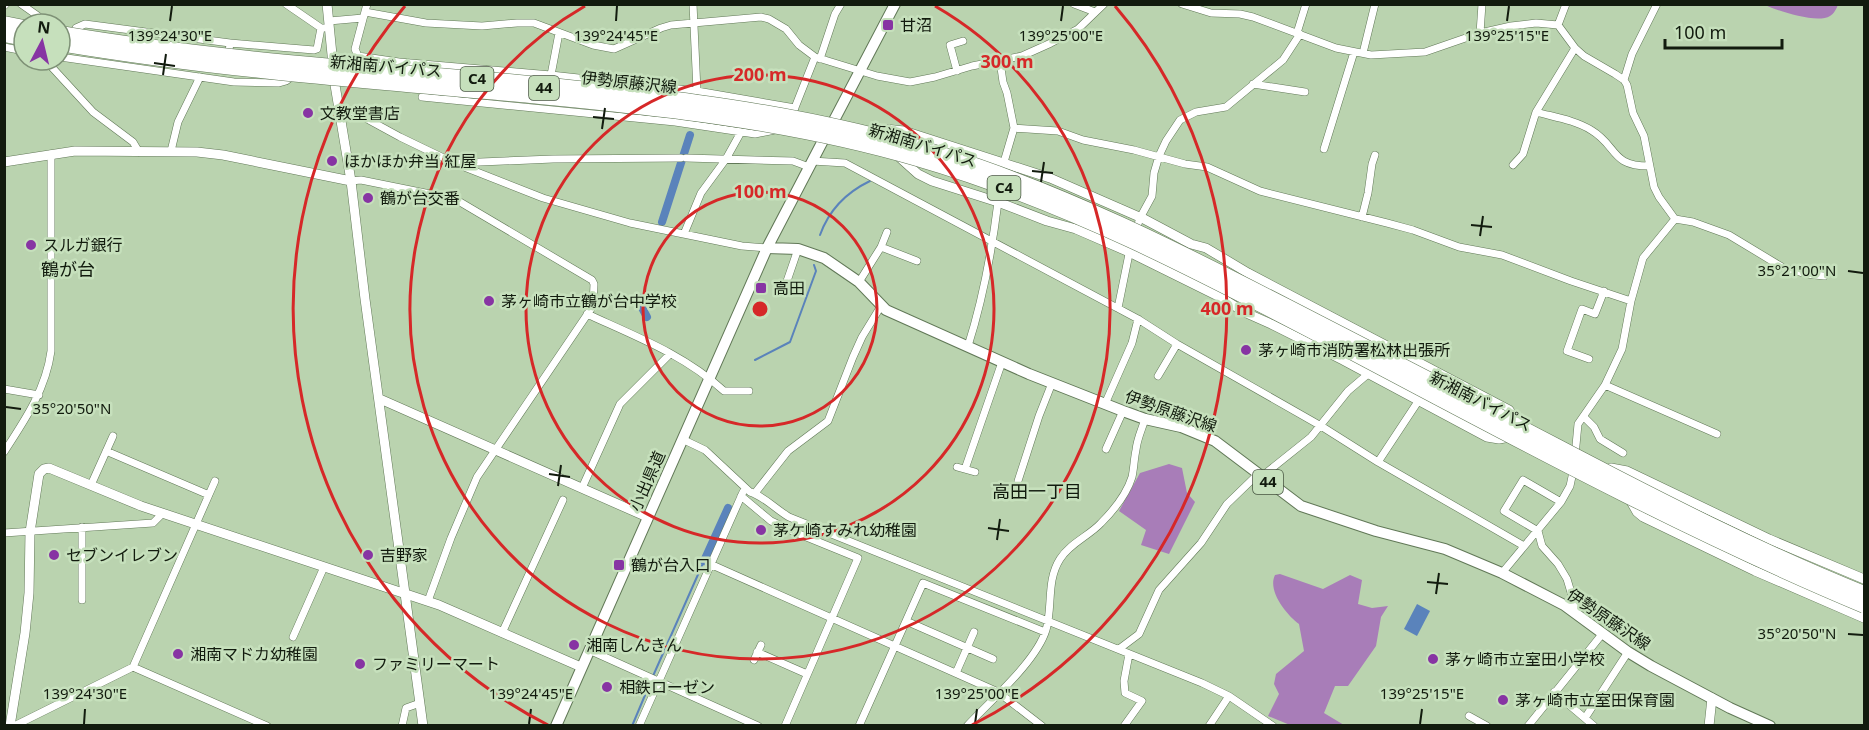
<svg xmlns="http://www.w3.org/2000/svg" width="1869" height="730" viewBox="0 0 1869 730" font-family="'Noto Sans','Noto Sans JP',sans-serif">
<rect width="100%" height="100%" fill="#bad3af"/>
<!-- forest -->
<path fill="#a87db8" d="M1765 5H1838C1836 9 1834 14 1830 16 1817 24 1778 11 1765 5Z
M1169 464 1182 468 1187 493 1195 502 1169 554 1141 545 1146 530 1119 511 1140 473Z
M1280 574 1323 589 1350 575 1362 580 1358 604 1372 608 1388 606 1381 617 1376 646 1348 686H1335L1324 713 1344 725H1290L1268 716 1279 694 1274 684 1276 674 1304 651 1299 624C1287 615 1267 591 1275 575Z"/>
<!-- water -->
<path fill="#5a83bb" d="M1417 604 1430 611 1417 636 1404 629Z"/>
<g fill="none" stroke-linecap="round" stroke-linejoin="round">
<!-- stream -->
<path stroke="#5a83bb" stroke-width="2" d="M820 235C829 210 845 193 870 181
M755 360 790 342 816 271 814 265
M653 676 704 561
M632 726 651 681"/>
<!-- canal -->
<path stroke="#5a83bb" stroke-width="8" d="M662 222 690 135
M640 298V304L647 317
M704 561 728 508"/>
<defs>
<path id="minor" d="M21 4 38 16 42 24
M286 4 321 28H324
M367 4 355 49 358 56 399 62
M693 4 697 91
M1074 4 1095 12
M1182 4 1211 13 1240 14 1253 17 1336 48 1371 55 1425 52 1480 33 1511 26 1536 23 1558 25 1575 48 1584 56 1615 74 1624 80 1627 85 1633 113 1644 136 1654 187 1659 197 1675 219 1693 222 1729 235 1782 267 1806 274 1824 276
M4 6 6 4
M365 12 426 23 482 26 517 23H534L593 45 614 49 661 28 671 25 761 17 769 19 786 29 799 45 815 57 877 76 910 82 935 77 972 66 1022 56 1051 43 1078 29 1104 4
M329 21 363 18
M1558 25 1566 4
M1297 33 1306 4
M1480 33 1482 4
M72 35 76 28 85 24 230 43 228 57
M230 43 314 50 317 49 321 28
M4 47 24 51
M1363 53 1375 4
M60 57 234 82 279 83 286 81 294 75
M820 59 835 14 841 4
M47 60 48 63 93 112 133 142 139 152
M1000 61 1003 82 1007 93 1014 128 1004 162
M386 68 399 62 551 75 697 91 795 108
M957 71 950 45 963 41
M551 75 559 33
M1624 80 1632 54 1657 4
M1253 84 1305 92
M449 89 452 100 675 122 755 134 775 130 777 128
M422 97 452 100
M338 106 356 113 400 137 454 163 543 198 630 223 742 246 767 248
M794 110 815 57
M1536 112C1554 117 1575 120 1591 130 1618 146 1610 166 1649 166
M1014 128 1058 131 1083 140 1134 150 1185 164 1207 167 1260 191 1387 223 1413 230 1459 247 1502 255 1571 281 1631 301
M1324 149 1354 52
M171 151 178 122 200 77
M686 158 793 161 809 167
M812 161 845 163 1138 319 1177 344 1321 426 1378 462 1524 546
M457 163 553 159 681 158
M1513 165 1523 154 1536 112 1575 48
M351 181 361 180 455 199 592 280 594 284 593 306 477 477 451 538 428 601
M1362 217 1368 193 1372 164 1375 155
M1135 233 1140 218 1152 196 1154 173 1159 156 1166 141 1180 120 1196 112 1226 107 1283 60 1300 34
M684 234 701 193 726 159 741 132
M881 247 917 261
M859 282 881 247 887 232
M786 284 798 249
M1118 308 1130 249
M587 314C635 336 685 355 724 391H749
M968 346C983 299 992 250 998 202
M1589 359 1567 351 1582 309 1595 314 1604 291
M1158 376 1177 344
M1605 385 1717 434
M4 389 39 395
M1105 404 1132 343 1138 319
M1584 417 1594 427 1600 439 1623 453
M682 439 705 450 750 492C762 495 777 510 789 517L1202 683 1229 696 1273 726
M1106 449 1123 411
M106 451 209 495
M4 452C25 420 46 389 51 351V154
M1575 456 1578 424 1605 385 1622 349 1631 301 1643 258 1675 219
M1378 462 1419 400
M957 467 975 472
M965 469 1002 362
M1261 477 1311 437 1348 391 1368 374
M1018 481 1039 416 1052 383
M91 485 113 436
M582 488 620 404 670 354
M755 493 788 451 828 421 853 357 862 337 881 306
M741 496 771 521 799 534 858 558 785 726
M1561 502 1523 480 1504 511 1538 531 1542 546 1558 564 1567 579 1575 606 1573 611
M4 533 153 523 163 513
M710 564 998 692 1042 726
M1502 573 1561 502 1570 486 1574 467
M82 600V527
M906 621 993 659
M502 633 563 500
M293 637 324 567
M1119 649 1139 634 1159 590 1201 543 1227 504 1258 474
M589 650 758 726
M757 652 807 674
M754 660 761 645
M133 667 267 726
M956 673 974 632
M1554 692 1594 726
M1469 716 1487 726
M1585 718 1628 652
M14 726 133 667 215 481
M402 726 406 708 420 703
M639 726 743 492
M859 726 923 583 1045 632
M967 726C990 701 1036 662 1046 630 1053 607 1046 581 1060 559 1070 543 1089 536 1101 523 1113 511 1127 493 1132 477 1134 468 1134 459 1136 450 1137 439 1142 429 1145 419
M1124 726 1142 701 1125 693 1124 681 1129 654
M1209 726 1229 696
M1528 726 1603 633"/>
<path id="tertiary" d="M327 4 335 85 351 181 365 299 423 726
M873 134 885 129 904 131 1050 178 1144 219 1191 244 1206 248 1248 273 1509 410 1520 427
M898 156 918 174 932 181 998 202 1047 221 1076 229 1129 252 1222 298 1244 312 1271 324 1343 360 1487 437 1499 439 1510 437
M4 162 75 151 197 152 223 155 351 181
M380 399 647 517
M1604 471 1611 468 1627 471 1769 539 1864 579
M1629 498 1637 512 1643 517 1755 571 1864 618
M10 726 25 633 29 593 30 532 39 474 44 469 49 468 141 506 439 605 581 667
M1709 726 1712 698"/>
<path id="secondary" d="M830 128 895 4
M556 726 767 248"/>
<path id="primary" d="M828 131 767 248 798 249 824 258 859 282 886 310 1029 374 1123 411 1145 419 1181 427 1215 441 1301 506 1376 531 1445 549 1502 573 1564 605 1628 652 1651 666 1730 708 1770 726"/>
<path id="motorway" d="M4 23 24 27
M4 35 24 39"/>
</defs>
<!-- minor casing -->
<use href="#minor" stroke="#617857" stroke-width="8"/>
<!-- tertiary casing -->
<use href="#tertiary" stroke="#617857" stroke-width="10"/>
<!-- secondary casing -->
<use href="#secondary" stroke="#617857" stroke-width="12"/>
<!-- primary casing -->
<use href="#primary" stroke="#617857" stroke-width="12"/>
<!-- motorway casing -->
<use href="#motorway" stroke="#617857" stroke-width="15"/>
<!-- minor -->
<use href="#minor" stroke="#fff" stroke-width="7"/>
<!-- tertiary -->
<use href="#tertiary" stroke="#fff" stroke-width="9"/>
<!-- secondary -->
<use href="#secondary" stroke="#fff" stroke-width="10"/>
<!-- primary -->
<use href="#primary" stroke="#fff" stroke-width="10"/>
<!-- motorway -->
<use href="#motorway" stroke="#fff" stroke-width="14"/>
<defs>
<path id="motorway-bridge" d="M60 33C209 58 359 68 509 81 657 95 803 110 945 155 1065 193 1176 249 1287 306 1379 353 1470 400 1561 448 1660 500 1760 551 1864 593
M60 44C209 69 359 81 509 94 647 107 784 120 917 159 1069 203 1208 277 1347 350 1517 440 1687 532 1864 606"/>
</defs>
<!-- motorway-bridge casing -->
<use href="#motorway-bridge" stroke="#617857" stroke-width="15" stroke-linecap="butt"/>
<!-- motorway-bridge -->
<use href="#motorway-bridge" stroke="#fff" stroke-width="14"/>
</g>
<!-- ticks -->
<path fill="none" stroke="#121b0e" stroke-width="2" d="M170 21 172 6M616 21 617 6M1061 21 1063 6M1507 21 1509 6M154 63 175 66M163 75 166 54M593 117 614 119M602 129 605 108M1032 171 1053 173M1041 182 1044 162M1471 225 1492 227M1480 236 1483 216M1848 271 1863 273M6 407 21 409M549 474 570 477M558 486 561 465M988 528 1009 531M997 540 1000 519M1427 582 1448 584M1436 594 1439 573M1848 634 1863 635M84 724 85 709M529 724 531 709M975 724 977 709M1420 724 1422 709"/>
<!-- distance rings -->
<g fill="none" stroke="#d62828" stroke-width="3">
<circle cx="760" cy="309" r="117"/>
<circle cx="760" cy="309" r="234"/>
<path d="M935 6A350 350 0 1 1 585 6"/>
<path d="M548 725A467 467 0 0 1 405 6M1115 6A467 467 0 0 1 972 725"/>
</g>
<!-- markers -->
<g fill="#8734a3" stroke="#c6e0bc" stroke-width="2">
<rect x="882" y="19" width="12" height="12" rx="3"/>
<circle cx="308" cy="113" r="6"/>
<circle cx="332" cy="161" r="6"/>
<circle cx="368" cy="198" r="6"/>
<circle cx="31" cy="245" r="6"/>
<rect x="755" y="282" width="12" height="12" rx="3"/>
<circle cx="489" cy="301" r="6"/>
<circle cx="1246" cy="350" r="6"/>
<circle cx="761" cy="530" r="6"/>
<circle cx="54" cy="555" r="6"/>
<circle cx="368" cy="555" r="6"/>
<rect x="613" y="559" width="12" height="12" rx="3"/>
<circle cx="574" cy="645" r="6"/>
<circle cx="178" cy="654" r="6"/>
<circle cx="1433" cy="659" r="6"/>
<circle cx="360" cy="664" r="6"/>
<circle cx="607" cy="687" r="6"/>
<circle cx="1503" cy="700" r="6"/>
</g>
<g text-anchor="middle" stroke-width="5" stroke-linejoin="round" paint-order="stroke">
<!-- shield labels -->
<g fill="#c6e0bc" stroke="#485642" stroke-width="1.5">
<rect x="460.5" y="67" width="33" height="24" rx="4.5"/>
<rect x="529" y="76" width="30" height="24" rx="4.5"/>
<rect x="987.5" y="176" width="33" height="24" rx="4.5"/>
<rect x="1253" y="470" width="30" height="24" rx="4.5"/>
</g>
<g font-size="15" font-weight="bold" fill="#121b0e">
<text x="477" y="84">C4</text>
<text x="544" y="93">44</text>
<text x="1004" y="193">C4</text>
<text x="1268" y="487">44</text>
</g>
<!-- poi labels -->
<g font-size="16" fill="#121b0e" stroke="#c6e0bc" text-anchor="start">
<text x="900" y="31">甘沼</text>
<text x="320" y="119">文教堂書店</text>
<text x="344" y="167">ほかほか弁当 紅屋</text>
<text x="380" y="204">鶴が台交番</text>
<text x="43" y="251">スルガ銀行</text>
<text x="773" y="294">高田</text>
<text x="501" y="307">茅ヶ崎市立鶴が台中学校</text>
<text x="1258" y="356">茅ヶ崎市消防署松林出張所</text>
<text x="773" y="536">茅ケ崎すみれ幼稚園</text>
<text x="66" y="561">セブンイレブン</text>
<text x="380" y="561">吉野家</text>
<text x="631" y="571">鶴が台入口</text>
<text x="586" y="651">湘南しんきん</text>
<text x="190" y="660">湘南マドカ幼稚園</text>
<text x="1445" y="665">茅ヶ崎市立室田小学校</text>
<text x="372" y="670">ファミリーマート</text>
<text x="619" y="693">相鉄ローゼン</text>
<text x="1515" y="706">茅ヶ崎市立室田保育園</text>
</g>
<!-- street labels -->
<g font-size="16" fill="#121b0e" stroke="#c6e0bc">
<text transform="translate(386 66) rotate(5)" y="6">新湘南バイパス</text>
<text transform="translate(629 82) rotate(6)" y="6">伊勢原藤沢線</text>
<text transform="translate(923 145) rotate(17)" y="6">新湘南バイパス</text>
<text transform="translate(1481 401) rotate(27)" y="6">新湘南バイパス</text>
<text transform="translate(1171 411) rotate(19)" y="6">伊勢原藤沢線</text>
<text transform="translate(647 481) rotate(-66)" y="6">小出県道</text>
<text transform="translate(1609 619) rotate(34)" y="6">伊勢原藤沢線</text>
</g>
<!-- neighbourhood labels -->
<g font-size="18" fill="#121b0e" stroke="#c6e0bc">
<text x="68" y="276">鶴が台</text>
<text x="1037" y="498">高田一丁目</text>
</g>
</g>
<g font-size="15" text-anchor="middle" fill="#121b0e" stroke="#c6e0bc" stroke-width="5" stroke-linejoin="round" paint-order="stroke">
<text x="170" y="41">139°24'30"E</text>
<text x="616" y="41">139°24'45"E</text>
<text x="1061" y="41">139°25'00"E</text>
<text x="1507" y="41">139°25'15"E</text>
<text x="1797" y="276">35°21'00"N</text>
<text x="72" y="414">35°20'50"N</text>
<text x="1797" y="639">35°20'50"N</text>
<text x="85" y="699">139°24'30"E</text>
<text x="531" y="699">139°24'45"E</text>
<text x="977" y="699">139°25'00"E</text>
<text x="1422" y="699">139°25'15"E</text>
</g>
<circle cx="760" cy="309" r="9" fill="#d62828" stroke="#c6e0bc" stroke-width="3"/>
<g font-size="18" text-anchor="middle" font-weight="bold" fill="#d62828" stroke="#c6e0bc" stroke-width="5" stroke-linejoin="round" paint-order="stroke">
<text x="1007" y="68">300 m</text>
<text x="760" y="81">200 m</text>
<text x="760" y="198">100 m</text>
<text x="1227" y="315">400 m</text>
</g>
<!-- border -->
<rect width="1869" height="730" fill="none" stroke="#121b0e" stroke-width="12"/>
<!-- north arrow -->
<g transform="translate(42 42) rotate(7)"><circle r="28" fill="#c6e0bc" stroke="#7e9176" stroke-width="1.5"/>
<path d="M0-4.5L10 22L0 15L-10 22Z" fill="#8734a3"/>
<text y="-9" font-size="16" font-weight="bold" text-anchor="middle" fill="#121b0e">N</text>
</g>
<!-- scale -->
<path d="M1665 39v9h117v-9" fill="none" stroke="#121b0e" stroke-width="3"/>
<text x="1674" y="39" font-size="18" fill="#121b0e" stroke="#c6e0bc" stroke-width="4.5" paint-order="stroke">100 m</text>
</svg>
